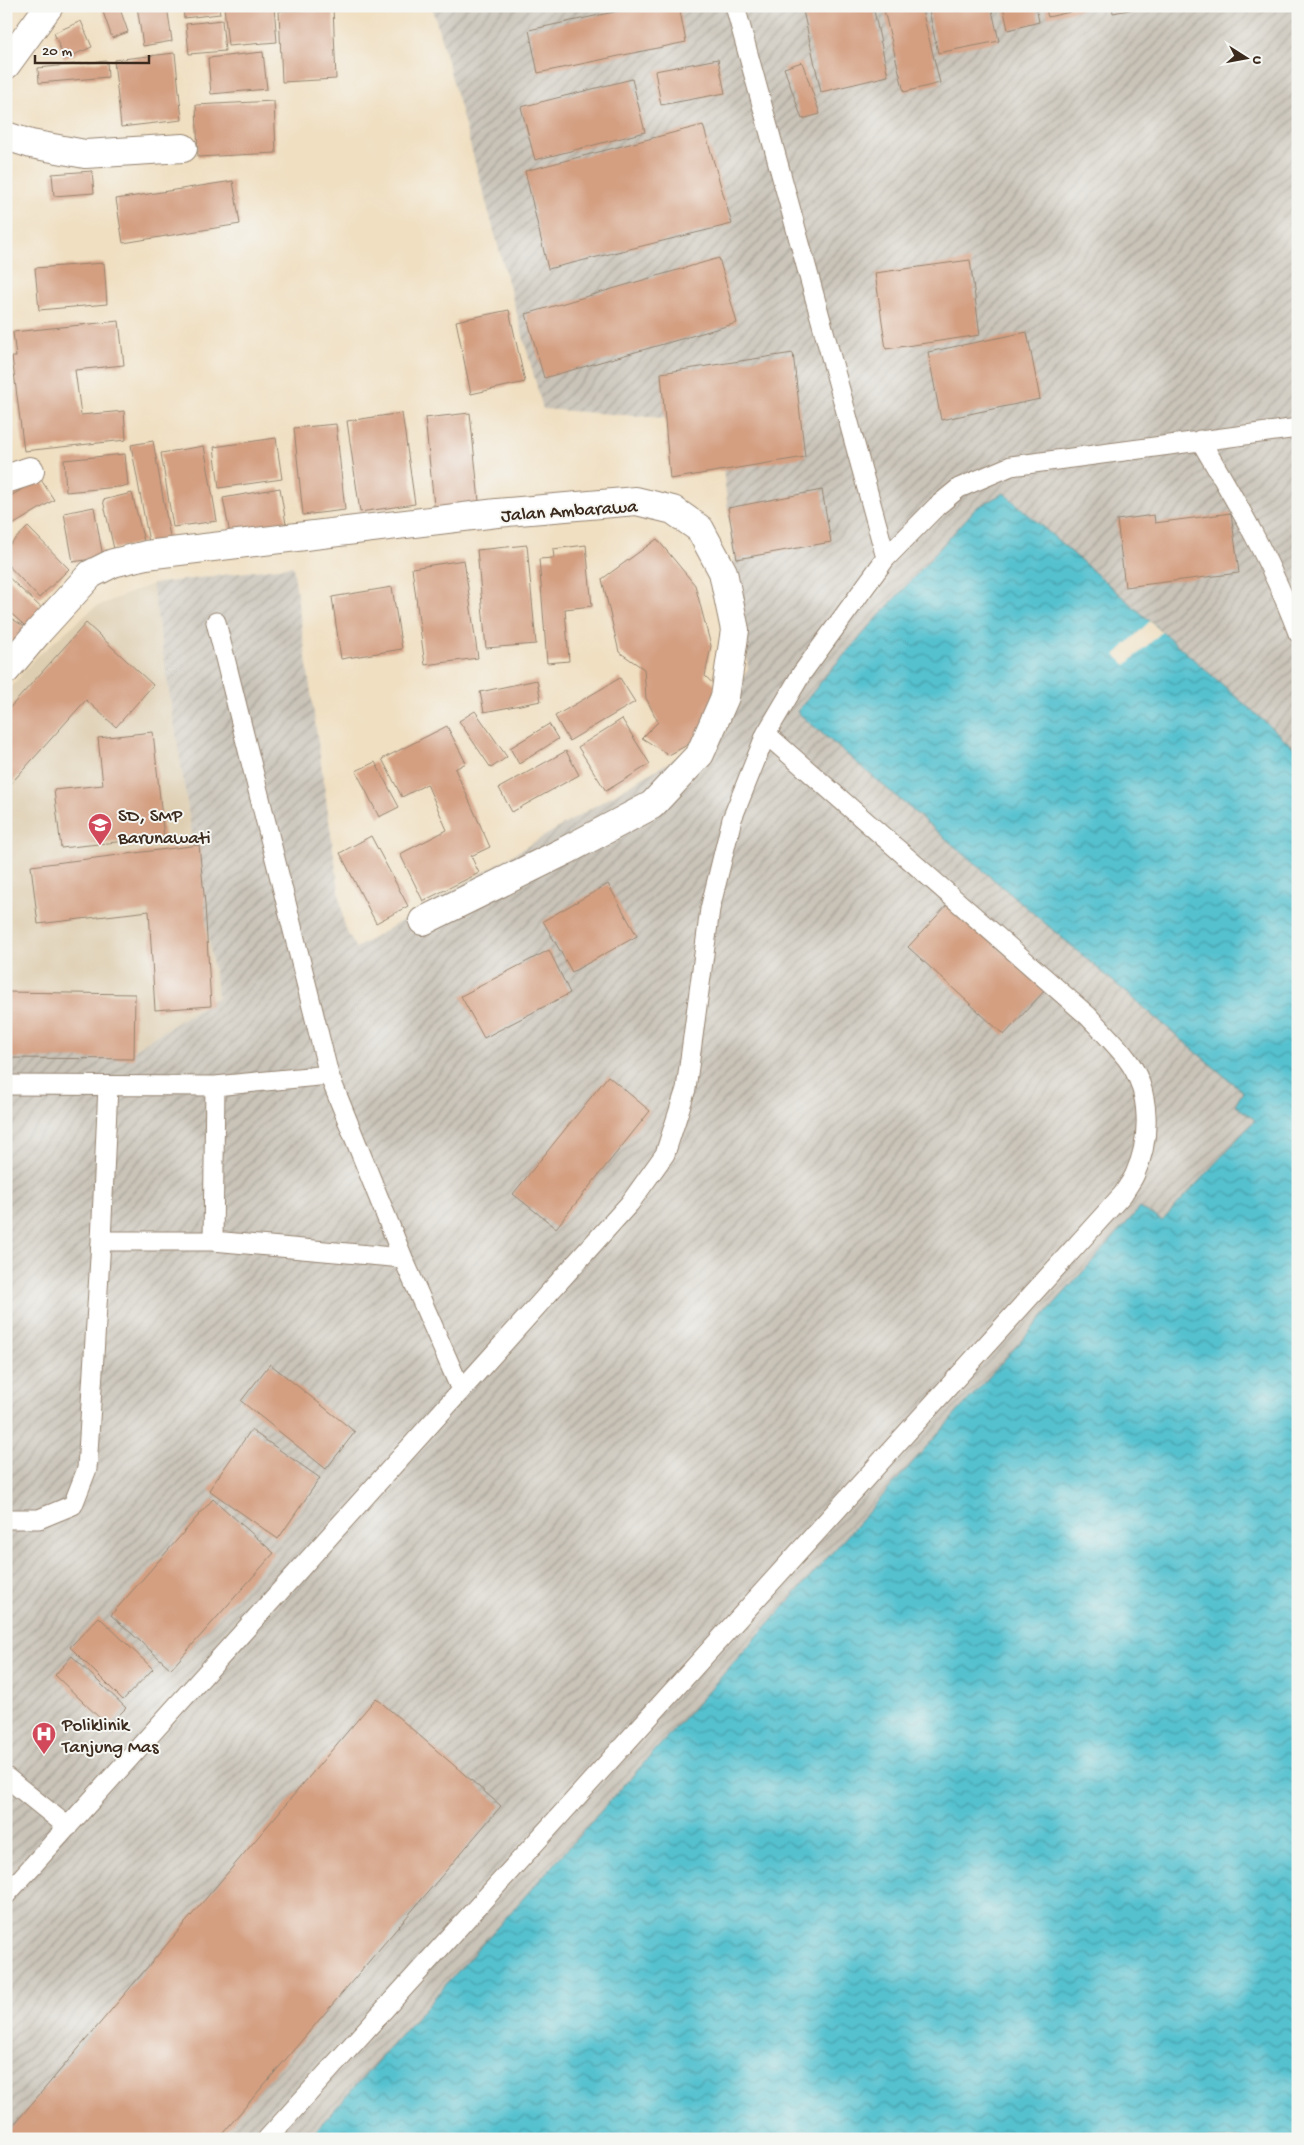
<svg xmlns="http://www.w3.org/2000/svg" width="1304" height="2145" viewBox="0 0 1304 2145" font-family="'Gochi Hand',sans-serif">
<defs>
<pattern id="industrial-furrows" width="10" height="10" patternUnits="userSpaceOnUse" patternTransform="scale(1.25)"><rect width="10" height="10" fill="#c9c3b8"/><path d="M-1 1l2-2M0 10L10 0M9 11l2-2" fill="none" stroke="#a49f95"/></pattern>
<pattern id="water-waves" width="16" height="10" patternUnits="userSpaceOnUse" patternTransform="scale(1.25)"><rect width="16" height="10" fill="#55c1cf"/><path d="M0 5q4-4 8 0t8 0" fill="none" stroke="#489da7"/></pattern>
</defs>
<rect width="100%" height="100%" fill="#f6f6f2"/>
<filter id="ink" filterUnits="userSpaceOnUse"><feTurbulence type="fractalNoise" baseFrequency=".02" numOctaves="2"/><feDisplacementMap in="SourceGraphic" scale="10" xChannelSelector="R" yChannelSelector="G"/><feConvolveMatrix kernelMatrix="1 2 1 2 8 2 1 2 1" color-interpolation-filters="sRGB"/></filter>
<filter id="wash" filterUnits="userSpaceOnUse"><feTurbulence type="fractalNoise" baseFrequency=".0096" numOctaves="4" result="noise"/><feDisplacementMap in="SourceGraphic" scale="20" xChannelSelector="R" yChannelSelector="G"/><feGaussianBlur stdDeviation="1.12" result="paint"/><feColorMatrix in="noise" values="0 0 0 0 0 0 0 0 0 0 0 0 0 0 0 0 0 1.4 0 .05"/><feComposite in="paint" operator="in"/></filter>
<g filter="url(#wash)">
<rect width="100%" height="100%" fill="#f0dfc1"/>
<!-- built -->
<path fill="#deceb1" d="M152 584 218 997 128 1053 6 1054V694L34 659 95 607Z"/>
<!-- industrial -->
<path fill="url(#industrial-furrows)" d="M432 6H1298V751L1004 493 976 508 828 673 1243 1092 1236 1105 1256 1119 1161 1221 1140 1208 308 2139H6V1054L128 1053 218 997 152 584 293 566 344 926 356 948 706 740 748 669 717 422 543 409Z"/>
<!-- water -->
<path fill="url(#water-waves)" stroke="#487676" d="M1004 493 1298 751V2139H308L1140 1208 1162 1221 1255 1120 1235 1105 1243 1092 797 712 828 673 976 508Z"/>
<!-- pier -->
<path fill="#f0dfc1" d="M1150 621 1162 632 1126 665 1115 655Z"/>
<g id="blocks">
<!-- building -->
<path fill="#d49f81" d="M101 6H119L128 32 112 38Z
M137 6H167L172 41 143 46Z
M183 6H219L220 14 184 18Z
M224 6H274L277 42 228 46Z
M642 6H679L686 42 538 73 529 30Z
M802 6H873L888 76 821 92Z
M883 6H921L940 83 904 92Z
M928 6H991L999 41 938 53Z
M1003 6H1036L1039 22 1008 30Z
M1045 6H1092V7L1048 17Z
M1112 6H1144V7L1113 13Z
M333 8 336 79 282 82 279 11Z
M222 20 225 51 189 54 186 24Z
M81 21 92 47 64 59 54 33Z
M263 52 267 89 211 94 208 58Z
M175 53 182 120 121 127 114 60Z
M718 59 725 93 661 105 655 71Z
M107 61 108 77 39 83 38 68Z
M802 62 820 114 802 119 784 68Z
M632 79 645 132 535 160 521 107Z
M274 101 276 153 198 157 196 105Z
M703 125 732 224 548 269 525 171Z
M92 171 94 193 54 196 52 174Z
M233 181 240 224 123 243 116 199Z
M719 258 737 323 544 378 526 314Z
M970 260 980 335 886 349 875 273Z
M104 263 107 304 39 310 35 268Z
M509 310 525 382 471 394 456 321Z
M119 321 124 365 75 370 81 415 124 411 126 440 24 451 12 357H16L13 332Z
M1027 332 1040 399 941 420 928 352Z
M793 353 805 457 670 479 661 373Z
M402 413 415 504 360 512 347 421Z
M470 413 480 511 435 515 425 418Z
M336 424 345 510 303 515 294 428Z
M276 438 282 479 219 488 214 447Z
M153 441 172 548 151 553 131 445Z
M204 446 217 521 173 527 161 453Z
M125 454 128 486 66 492 64 460Z
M40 478 54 500 6 529V499Z
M280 488 286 524 230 534 223 498Z
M822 490 831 542 737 559 728 508Z
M132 493 144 542 114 549 103 500Z
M94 507 103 557 73 562 64 513Z
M1231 513 1239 573 1125 587 1117 520 1154 515 1155 523Z
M28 527 69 569 39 598 6 563V548Z
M657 539 695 585 711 646 705 676 718 688 707 734 669 755 642 738 658 722 646 698 644 669 619 652 602 579Z
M527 545 536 644 486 648 477 550Z
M586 545 592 606 565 609 569 661 547 663 539 559 554 558 553 549Z
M464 560 478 658 425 665 412 568Z
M6 575 48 614 32 632 6 609Z
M392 587 402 649 341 659 332 597Z
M6 615 25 627 10 648 6 646Z
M86 623 153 685 116 727 86 700 6 789V712Z
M620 678 635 702 569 741 555 716Z
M537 680 541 701 484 712 480 692Z
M475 711 507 757 491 768 459 721Z
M622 719 650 764 606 791 578 747Z
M549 724 558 739 519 764 510 748Z
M447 726 466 763 455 769 490 847 471 856 479 873 423 901 400 854 447 830 427 784 402 797 382 759Z
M153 732 164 837 61 848 54 790 103 785 98 738Z
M566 751 579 775 512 812 499 788Z
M375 762 399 807 379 817 356 771Z
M371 836 408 906 376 923 340 853Z
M199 845 205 904 211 1006 155 1010 149 911 38 924 31 866Z
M608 884 637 936 572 972 543 921Z
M949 903 1045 990 1004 1035 908 947Z
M549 950 570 993 484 1038 461 996Z
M6 992 135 994 134 1059 6 1058Z
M608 1076 650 1111 556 1228 513 1194Z
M270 1364 355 1432 326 1469 241 1401Z
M251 1430 320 1478 278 1539 209 1490Z
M213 1499 274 1553 171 1669 111 1615Z
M99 1617 153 1669 123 1700 70 1647Z
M72 1656 126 1708 108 1726 55 1675Z
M376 1698 501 1806 218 2139H6V2134Z"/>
</g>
</g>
<g filter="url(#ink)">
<use href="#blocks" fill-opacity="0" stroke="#968470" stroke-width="1"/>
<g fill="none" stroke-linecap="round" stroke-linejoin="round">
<defs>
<path id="service" d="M735 6 886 558
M1200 440C1238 504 1272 563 1298 633
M216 622 329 1075
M6 1085 215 1086 329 1075 403 1258 461 1390
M101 1241 108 1086
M213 1241 403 1258
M6 1519H39L73 1505 87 1469 101 1241H213L215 1086
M6 1777 68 1827
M6 1895 630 1203 665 1154 686 1089 710 909 732 819 766 734 802 673 886 558 937 506 959 488 1011 466 1298 428
M267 2139 1123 1194C1127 1187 1132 1181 1135 1174 1151 1139 1151 1090 1127 1059 1116 1044 1101 1030 1088 1016L766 734"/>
<path id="minor" d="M6 136 31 144 85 154 183 148
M6 479 30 471
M6 670 39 631 91 574 113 563 146 555 497 513 636 501 673 510 700 529 723 572 735 630 725 697 700 754 652 805 565 851 423 921"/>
<path id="tertiary" d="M6 65 49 6"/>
</defs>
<!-- service casing -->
<use href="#service" stroke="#968470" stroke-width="21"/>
<!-- minor casing -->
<use href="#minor" stroke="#968470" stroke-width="30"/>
<!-- tertiary casing -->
<use href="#tertiary" stroke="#968470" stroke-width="30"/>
<!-- service -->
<use href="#service" stroke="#fff" stroke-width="19"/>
<!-- minor -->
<use href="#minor" stroke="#fff" stroke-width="28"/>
<!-- tertiary -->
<use href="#tertiary" stroke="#fff" stroke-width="28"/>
</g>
</g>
<!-- icons -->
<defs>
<symbol id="school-pin" viewBox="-11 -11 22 30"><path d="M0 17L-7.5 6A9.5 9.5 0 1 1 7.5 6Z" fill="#d1495b" stroke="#f6f6f2"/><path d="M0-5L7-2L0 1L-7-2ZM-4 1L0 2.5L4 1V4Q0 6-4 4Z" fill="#fff"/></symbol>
<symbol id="hospital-pin" viewBox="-11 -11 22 30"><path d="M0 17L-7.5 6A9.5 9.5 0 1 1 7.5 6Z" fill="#d1495b" stroke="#f6f6f2"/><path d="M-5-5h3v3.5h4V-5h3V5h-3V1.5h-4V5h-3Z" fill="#fff"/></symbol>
</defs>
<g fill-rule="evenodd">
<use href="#school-pin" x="86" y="811" width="28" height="38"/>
<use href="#hospital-pin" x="30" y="1720" width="28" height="38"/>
</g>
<g text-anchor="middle" stroke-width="4" stroke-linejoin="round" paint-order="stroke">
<!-- street labels -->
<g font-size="19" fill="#3b2a1e" stroke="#f6f6f2">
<text transform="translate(569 509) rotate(-4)" y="7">Jalan Ambarawa</text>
</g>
<!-- poi labels -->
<g font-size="19" fill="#3b2a1e" stroke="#f6f6f2" text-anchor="start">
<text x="118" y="821">SD, SMP<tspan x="118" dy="22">Barunawati</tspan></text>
<text x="62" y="1730">Poliklinik<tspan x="62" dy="22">Tanjung Mas</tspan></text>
</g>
</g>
<!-- margin -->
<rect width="1304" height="2145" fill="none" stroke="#f6f6f2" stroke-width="25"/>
<!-- north arrow -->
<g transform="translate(1246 58) rotate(101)" stroke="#f6f6f2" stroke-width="4" paint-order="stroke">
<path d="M0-4L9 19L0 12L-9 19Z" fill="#3b2a1e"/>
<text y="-8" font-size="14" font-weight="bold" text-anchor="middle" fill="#3b2a1e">U</text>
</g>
<!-- scale -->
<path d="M35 55v8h114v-8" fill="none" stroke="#3b2a1e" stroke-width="2.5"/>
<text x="42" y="55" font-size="15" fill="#3b2a1e" stroke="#f6f6f2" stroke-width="4" paint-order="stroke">20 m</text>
</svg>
